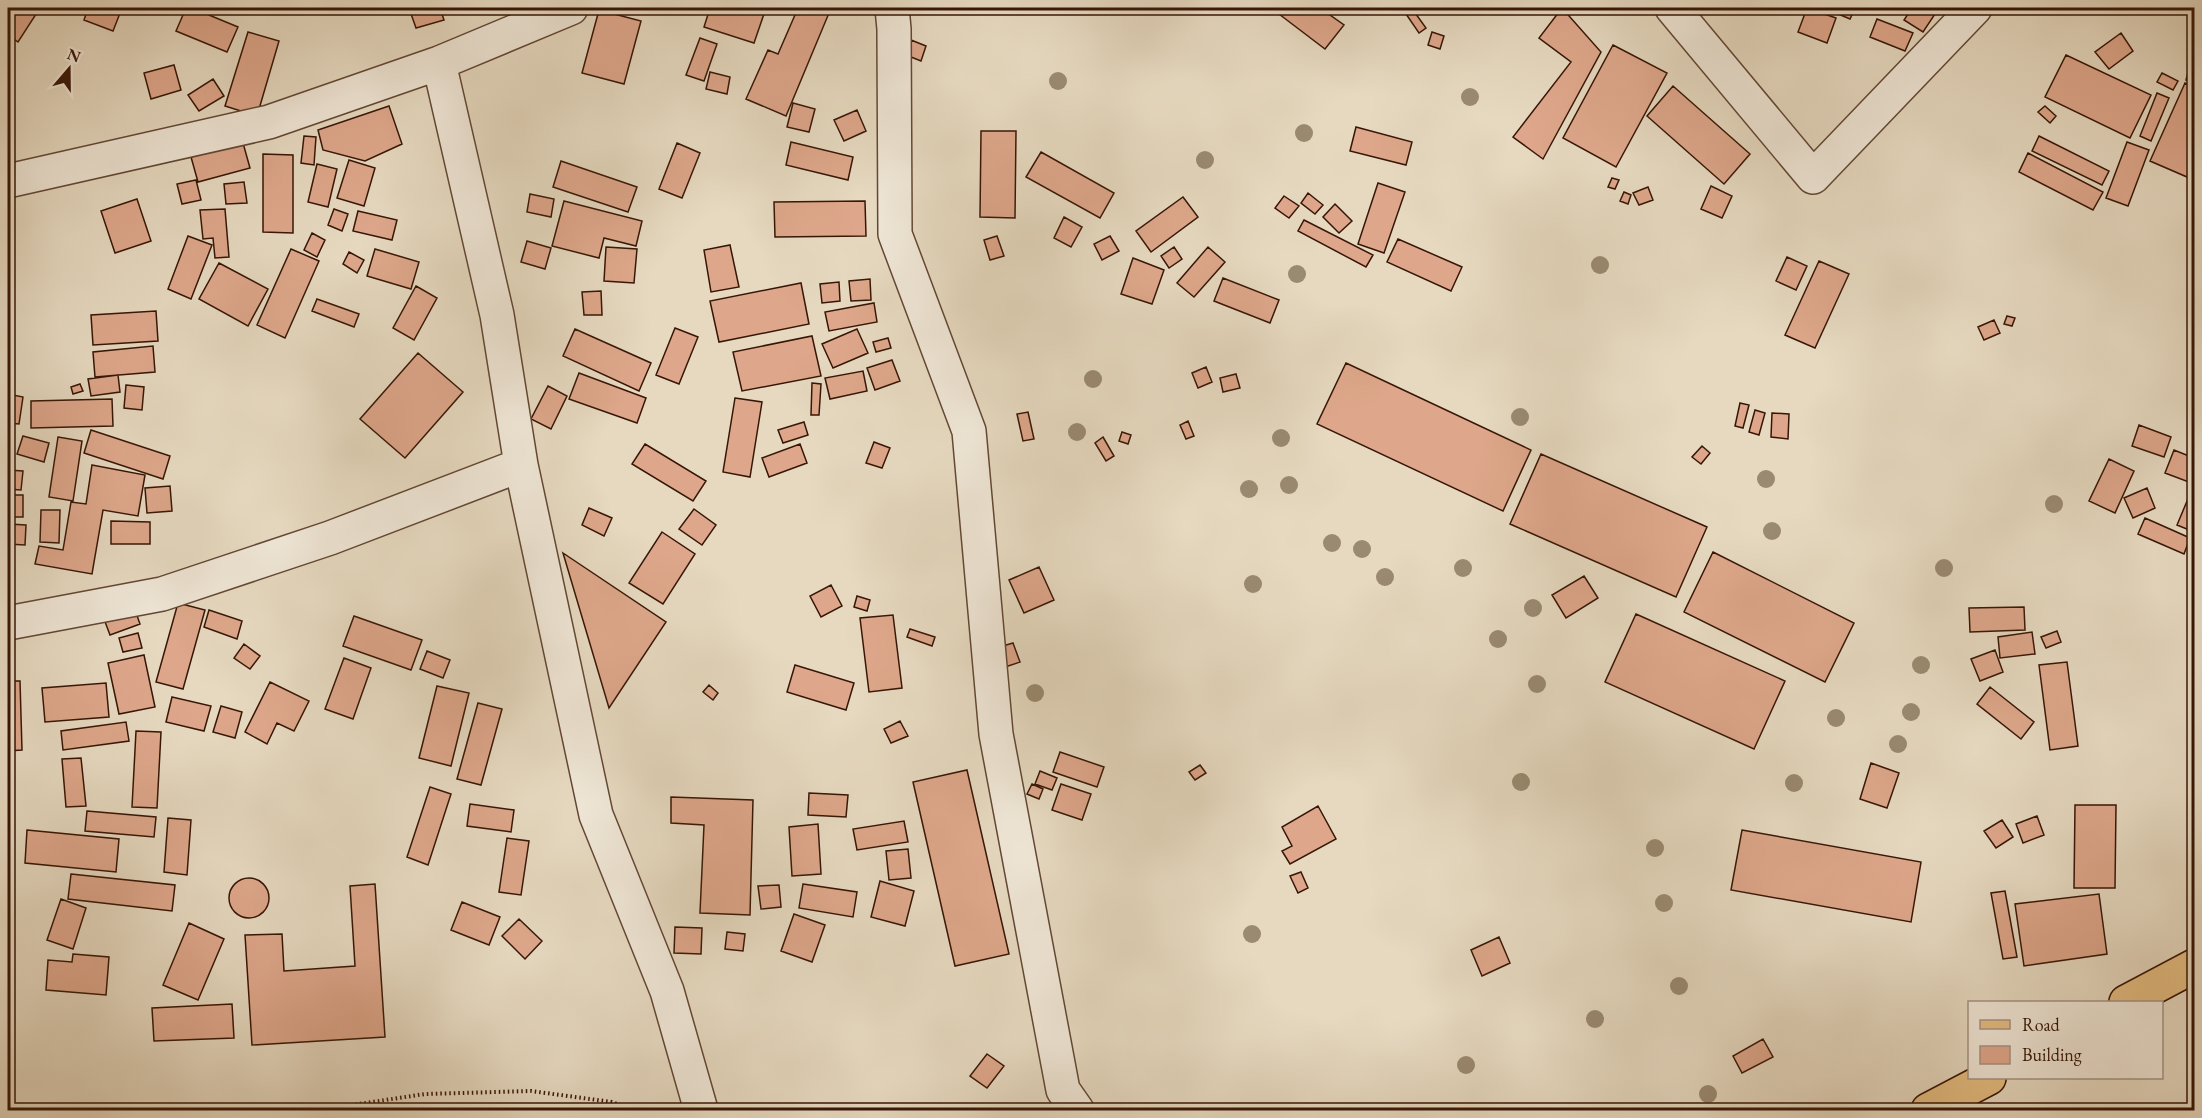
<svg xmlns="http://www.w3.org/2000/svg" width="2202" height="1118" viewBox="0 0 2202 1118" font-family="'EB Garamond',serif">
<rect width="100%" height="100%" fill="#e6d9c0"/>
<filter id="stains"><feTurbulence type="fractalNoise" baseFrequency=".00333" numOctaves="4"/><feColorMatrix values="0 0 0 0 .2 0 0 0 0 .09 0 0 0 0 .02 0 0 0 .5 -.17"/></filter>
<radialGradient id="worn" r=".72"><stop offset=".6" stop-color="#630" stop-opacity="0"/><stop offset="1" stop-color="#630" stop-opacity=".3"/></radialGradient>
<!-- building -->
<path fill="#dea78b" stroke="#371606" stroke-width="1.5" d="M8 8H40L18 42 8 35Z
M88 8H122L113 31 84 20Z
M186 8H192L238 27 227 52 176 31Z
M409 8H440L444 20 416 28Z
M710 8H766L754 43 704 27Z
M798 8H815L829 13 786 116 746 99 768 50 778 54Z
M1278 8H1320L1344 25 1325 49 1275 11Z
M1562 8 1601 52 1543 159 1513 137 1571 62 1539 38Z
M1807 8 1836 18 1827 43 1798 32Z
M1824 8H1855L1850 19Z
M1912 8H1939L1923 32 1904 20Z
M599 10 641 21 624 84 582 73Z
M1413 10 1426 28 1419 33 1406 14Z
M1877 19 1913 33 1905 51 1870 37Z
M248 32 279 41 257 116 225 106Z
M1432 32 1444 36 1440 49 1428 45Z
M2121 33 2133 51 2109 69 2095 52Z
M700 38 717 44 704 81 686 75Z
M911 40 926 46 921 61 906 55Z
M1613 45 1667 73 1616 167 1563 138Z
M2066 55 2151 95 2130 138 2045 97Z
M174 65 181 90 151 99 144 73Z
M710 72 730 77 727 94 706 89Z
M2188 72 2194 75V83L2186 80Z
M2162 73 2178 81 2173 90 2157 82Z
M213 79 224 96 199 111 188 95Z
M2185 83 2194 87V180L2150 161Z
M1673 86 1750 154 1724 184 1647 116Z
M2157 93 2169 98 2151 141 2140 136Z
M793 103 815 109 809 132 787 127Z
M389 106 402 144 365 161 323 150 318 130Z
M2045 106 2056 116 2050 123 2038 112Z
M857 110 866 131 844 141 834 120Z
M1356 127 1412 142 1406 165 1350 151Z
M981 131H1016L1015 218 980 217Z
M304 136 316 137 314 165 301 163Z
M2039 136 2109 171 2102 185 2032 151Z
M791 142 853 157 848 180 786 165Z
M2127 142 2149 150 2128 206 2106 198Z
M243 143 250 168 198 182 191 157Z
M677 143 700 153 682 198 659 189Z
M1041 152 1114 193 1100 218 1026 177Z
M2028 153 2103 192 2093 210 2019 172Z
M263 154 293 155V233L263 232Z
M349 160 375 168 364 206 337 198Z
M561 161 637 187 628 212 553 187Z
M317 164 337 169 328 207 308 202Z
M1612 178 1619 180 1615 189 1608 187Z
M196 180 201 200 182 204 177 184Z
M244 182 247 203 226 204 224 184Z
M1378 183 1405 192 1384 253 1358 244Z
M1711 186 1732 196 1722 218 1701 209Z
M1648 187 1653 200 1639 205 1633 193Z
M1624 192 1631 195 1628 204 1620 201Z
M1308 193 1323 205 1315 214 1301 203Z
M530 194 554 199 551 217 527 212Z
M1284 196 1299 206 1289 218 1275 208Z
M1183 197 1198 217 1151 252 1136 231Z
M137 199 151 241 115 253 101 211Z
M564 201 642 221 636 246 604 238 599 258 552 246Z
M865 201 866 236 775 237 774 202Z
M1335 204 1352 221 1339 233 1323 217Z
M225 209 229 257 215 258 213 238 203 239 200 210Z
M334 209 348 214 342 231 328 225Z
M358 211 397 220 392 240 353 231Z
M1064 217 1082 227 1071 247 1054 238Z
M1304 220 1373 255 1366 267 1298 231Z
M312 233 325 240 317 257 304 250Z
M188 236 212 245 191 299 168 289Z
M997 236 1004 256 990 260 984 240Z
M1110 236 1119 251 1102 260 1094 244Z
M1398 239 1462 267 1451 291 1387 262Z
M527 241 551 248 545 269 521 262Z
M730 245 739 287 711 292 704 250Z
M606 247 637 249 634 283 604 281Z
M1174 247 1182 259 1169 268 1161 256Z
M1208 247 1225 262 1194 297 1177 283Z
M291 249 319 261 285 338 257 325Z
M375 249 419 262 411 289 367 276Z
M349 252 364 260 357 273 343 264Z
M1787 257 1807 266 1796 290 1776 281Z
M1133 258 1164 270 1152 304 1121 294Z
M1819 261 1849 274 1815 348 1785 335Z
M219 263 268 289 248 326 199 299Z
M1223 278 1279 300 1270 323 1214 301Z
M870 279 871 300 851 301 849 281Z
M839 282 840 301 822 303 820 284Z
M801 283 809 324 719 342 710 301Z
M416 286 437 298 414 340 393 328Z
M601 291 602 315H584L582 292Z
M317 299 359 314 354 327 312 311Z
M874 303 877 322 829 331 825 312Z
M156 311 158 341 93 345 91 315Z
M2007 316 2015 318 2012 326 2004 324Z
M1994 320 2000 333 1984 340 1978 327Z
M675 328 698 337 679 384 656 375Z
M575 329 651 363 639 391 563 356Z
M857 329 868 353 833 368 822 344Z
M812 336 821 376 742 391 733 352Z
M888 338 891 348 876 352 873 342Z
M153 346 155 372 95 377 93 352Z
M418 353 463 392 405 458 360 419Z
M892 360 900 381 875 390 867 368Z
M1346 363 1531 450 1503 511 1317 424Z
M1206 367 1212 382 1198 388 1192 373Z
M863 371 867 391 830 399 825 378Z
M579 373 646 398 637 423 569 399Z
M1236 374 1240 388 1223 392 1220 378Z
M118 375 120 392 91 396 88 379Z
M812 383 821 384 819 415H811Z
M80 384 83 391 73 394 71 387Z
M126 385 144 387 142 410 124 408Z
M548 386 567 396 551 429 531 419Z
M8 394 23 397 19 424 8 423Z
M735 398 762 402 750 477 723 472Z
M112 399 113 426 31 428V401Z
M1740 403 1749 405 1743 428 1735 426Z
M1755 410 1765 413 1759 435 1749 432Z
M1028 412 1034 439 1023 441 1017 414Z
M1772 413 1789 414 1788 439 1771 437Z
M1188 421 1194 436 1186 439 1180 425Z
M804 422 808 435 783 443 778 430Z
M2139 425 2171 437 2164 457 2132 446Z
M91 430 170 456 163 479 84 453Z
M1122 432 1131 435 1128 444 1119 441Z
M23 436 49 443 44 462 17 454Z
M58 437 82 441 73 501 49 497Z
M1103 437 1114 456 1106 461 1095 443Z
M874 442 890 448 882 468 866 463Z
M645 444 706 481 693 501 632 464Z
M800 444 807 463 769 477 762 458Z
M1702 446 1710 453 1701 464 1692 457Z
M2174 450 2194 458V484L2165 473Z
M1541 454 1707 527 1676 597 1510 524Z
M2109 459 2134 471 2115 513 2089 501Z
M92 465 145 475 138 516 103 510 92 574 35 564 39 546 63 550 71 502 86 504Z
M8 470 23 471 21 490 8 489Z
M170 486 172 511 147 513 145 488Z
M2147 488 2155 508 2133 518 2124 498Z
M2190 494 2194 496V532L2177 525Z
M8 495H23V517H8Z
M589 508 612 518 604 536 582 525Z
M694 509 716 525 702 545 679 529Z
M41 510H60L59 543 40 542Z
M2145 518 2190 538 2184 554 2138 534Z
M111 521 150 522V544H111Z
M8 524 26 525 25 545 8 544Z
M662 532 695 554 663 604 629 583Z
M1713 552 1854 623 1825 682 1684 612Z
M563 553 666 622 609 708Z
M1039 567 1054 600 1024 613 1009 580Z
M1584 576 1598 598 1566 618 1552 595Z
M831 585 842 606 821 617 810 596Z
M857 596 870 600 867 611 854 607Z
M178 603 205 610 183 689 156 682Z
M134 607 140 624 110 635 104 619Z
M2024 607 2025 630 1970 632 1969 608Z
M209 610 242 621 237 639 204 627Z
M1636 614 1785 681 1754 749 1605 682Z
M893 615 902 688 869 692 860 618Z
M354 616 422 640 411 670 343 646Z
M910 629 935 637 932 646 907 637Z
M2057 631 2061 642 2046 648 2041 637Z
M2032 632 2035 654 2000 658 1998 637Z
M138 633 142 648 123 652 119 638Z
M1013 643 1020 662 1002 668 996 648Z
M244 644 260 656 250 669 234 658Z
M1995 650 2003 672 1980 681 1971 659Z
M427 651 450 660 443 678 420 669Z
M144 655 155 707 119 714 108 663Z
M344 658 371 668 353 719 325 709Z
M2067 662 2078 746 2050 750 2039 665Z
M795 665 854 683 846 710 787 692Z
M8 681H20L22 750 8 751Z
M270 682 309 701 294 731 277 723 267 744 245 732Z
M106 683 109 717 45 722 42 688Z
M709 685 718 693 713 700 703 692Z
M437 686 469 693 451 766 419 758Z
M1990 687 2034 722 2021 739 1977 704Z
M172 697 211 706 204 731 166 722Z
M478 703 502 709 481 785 457 779Z
M221 706 242 712 235 738 213 732Z
M900 721 908 736 891 743 884 729Z
M126 722 129 741 63 750 61 731Z
M136 731 161 732 157 808 132 807Z
M1060 752 1104 767 1097 787 1053 772Z
M81 758 86 806 66 807 62 759Z
M1871 763 1899 773 1887 808 1860 799Z
M1200 765 1206 773 1195 780 1189 772Z
M967 770 1009 954 955 966 913 782Z
M1040 771 1057 778 1052 790 1035 784Z
M1032 784 1043 789 1039 799 1027 794Z
M1061 784 1091 794 1082 820 1052 810Z
M430 787 451 794 428 865 407 857Z
M809 793 848 795 846 817 808 815Z
M671 797 753 800 750 915 700 913 704 825 671 823Z
M470 804 514 810 511 832 467 826Z
M2075 805H2116L2115 888H2074Z
M1318 806 1336 839 1290 864 1282 851 1292 846 1282 827Z
M87 811 156 817 154 837 85 831Z
M2037 816 2044 835 2023 843 2016 824Z
M168 818 191 820 187 875 164 872Z
M2002 820 2013 837 1996 848 1984 831Z
M904 821 908 842 857 850 853 829Z
M818 824 821 874 792 876 789 827Z
M27 830 119 839 116 872 25 863Z
M1742 830 1921 862 1911 922 1731 890Z
M507 838 529 841 521 895 499 892Z
M908 849 911 878 889 880 886 851Z
M1301 872 1308 888 1298 893 1290 876Z
M71 874 175 885 172 911 68 899Z
M229 898a20 20 0 1 1 40 0a20 20 0 1 1-40 0Z
M880 881 914 891 905 926 871 917Z
M375 884 385 1037 252 1045 245 935 282 934 284 971 355 966 350 886Z
M803 884 857 892 853 917 799 908Z
M779 885 781 907 761 909 758 886Z
M2005 891 2017 957 2003 959 1991 893Z
M2099 894 2107 954 2024 966 2015 904Z
M61 899 86 908 73 949 47 940Z
M462 902 500 917 489 945 451 930Z
M794 914 825 925 812 962 781 951Z
M519 919 542 941 525 959 502 936Z
M189 923 224 939 198 1000 163 985Z
M675 927 702 928 701 954 674 953Z
M727 932 745 934 743 951 725 949Z
M1499 937 1510 963 1482 976 1471 950Z
M73 954 109 957 106 995 46 990 48 960 72 962Z
M232 1004 234 1038 154 1041 152 1008Z
M1763 1039 1773 1057 1742 1073 1733 1056Z
M987 1054 1004 1066 987 1088 970 1076Z"/>
<g fill="none" stroke-linecap="round" stroke-linejoin="round">
<defs>
<path id="street" d="M892 8 894 29 895 234 969 431 996 734 1063 1090 1077 1110
M1672 8 1813 177 1975 8
M439 63 497 315 521 465 596 815 667 991 701 1110
M8 181 269 122 439 63 571 8
M8 623 162 594 330 538 521 465"/>
<path id="primary" d="M2126 1002 2194 966
M1928 1110 1989 1078"/>
</defs>
<!-- street casing -->
<use href="#street" stroke="#634734" stroke-width="36"/>
<!-- primary casing -->
<use href="#primary" stroke="#371606" stroke-width="36"/>
<!-- path -->
<path stroke="#371606" stroke-width="4" stroke-dasharray="1.5 3" stroke-linecap="butt" d="M194 1110H319L425 1094 531 1091 612 1102 634 1110"/>
<!-- street -->
<use href="#street" stroke="#efe6d6" stroke-width="33"/>
<!-- primary -->
<use href="#primary" stroke="#e3bc80" stroke-width="33"/>
</g>
<!-- trees -->
<g fill="#9a8a71">
<circle cx="1058" cy="81" r="9"/>
<circle cx="1470" cy="97" r="9"/>
<circle cx="1304" cy="133" r="9"/>
<circle cx="1205" cy="160" r="9"/>
<circle cx="1600" cy="265" r="9"/>
<circle cx="1297" cy="274" r="9"/>
<circle cx="1093" cy="379" r="9"/>
<circle cx="1520" cy="417" r="9"/>
<circle cx="1077" cy="432" r="9"/>
<circle cx="1281" cy="438" r="9"/>
<circle cx="1766" cy="479" r="9"/>
<circle cx="1289" cy="485" r="9"/>
<circle cx="1249" cy="489" r="9"/>
<circle cx="2054" cy="504" r="9"/>
<circle cx="1772" cy="531" r="9"/>
<circle cx="1332" cy="543" r="9"/>
<circle cx="1362" cy="549" r="9"/>
<circle cx="1463" cy="568" r="9"/>
<circle cx="1944" cy="568" r="9"/>
<circle cx="1385" cy="577" r="9"/>
<circle cx="1253" cy="584" r="9"/>
<circle cx="1533" cy="608" r="9"/>
<circle cx="1498" cy="639" r="9"/>
<circle cx="1921" cy="665" r="9"/>
<circle cx="1537" cy="684" r="9"/>
<circle cx="1035" cy="693" r="9"/>
<circle cx="1911" cy="712" r="9"/>
<circle cx="1836" cy="718" r="9"/>
<circle cx="1898" cy="744" r="9"/>
<circle cx="1521" cy="782" r="9"/>
<circle cx="1794" cy="783" r="9"/>
<circle cx="1655" cy="848" r="9"/>
<circle cx="1664" cy="903" r="9"/>
<circle cx="1252" cy="934" r="9"/>
<circle cx="1679" cy="986" r="9"/>
<circle cx="1595" cy="1019" r="9"/>
<circle cx="1466" cy="1065" r="9"/>
<circle cx="1708" cy="1094" r="9"/>
</g>
<!-- margin -->
<rect width="2202" height="1118" fill="none" stroke="#e6d9c0" stroke-width="30"/>
<rect x="9" y="9" width="2184" height="1100" fill="none" stroke="#371606" stroke-width="3"/>
<rect x="15" y="15" width="2172" height="1088" fill="none" stroke="#371606" stroke-width="1.5"/>
<!-- legend -->
<rect x="1968" y="1001" width="195" height="78" fill="#efe6d6" stroke="#a59383" stroke-width="1.5"/>
<rect x="1980" y="1020" width="30" height="9" fill="#e3bc80" stroke="#a59383" stroke-width="1.5"/>
<text x="2022" y="1031" font-size="18" fill="#371606">Road</text>
<rect x="1980" y="1046" width="30" height="18" fill="#dea78b" stroke="#a59383" stroke-width="1.5"/>
<text x="2022" y="1061" font-size="18" fill="#371606">Building</text>
<!-- north arrow -->
<g transform="translate(69 69) rotate(20)" stroke="#efe6d6" stroke-width="4.5" paint-order="stroke">
<path d="M0-4.5L10 22L0 15L-10 22Z" fill="#371606"/>
<text y="-9" font-size="16" font-weight="bold" text-anchor="middle" fill="#371606">N</text>
</g>
<rect width="100%" height="100%" filter="url(#stains)"/>
<rect width="100%" height="100%" fill="url(#worn)"/>
</svg>
